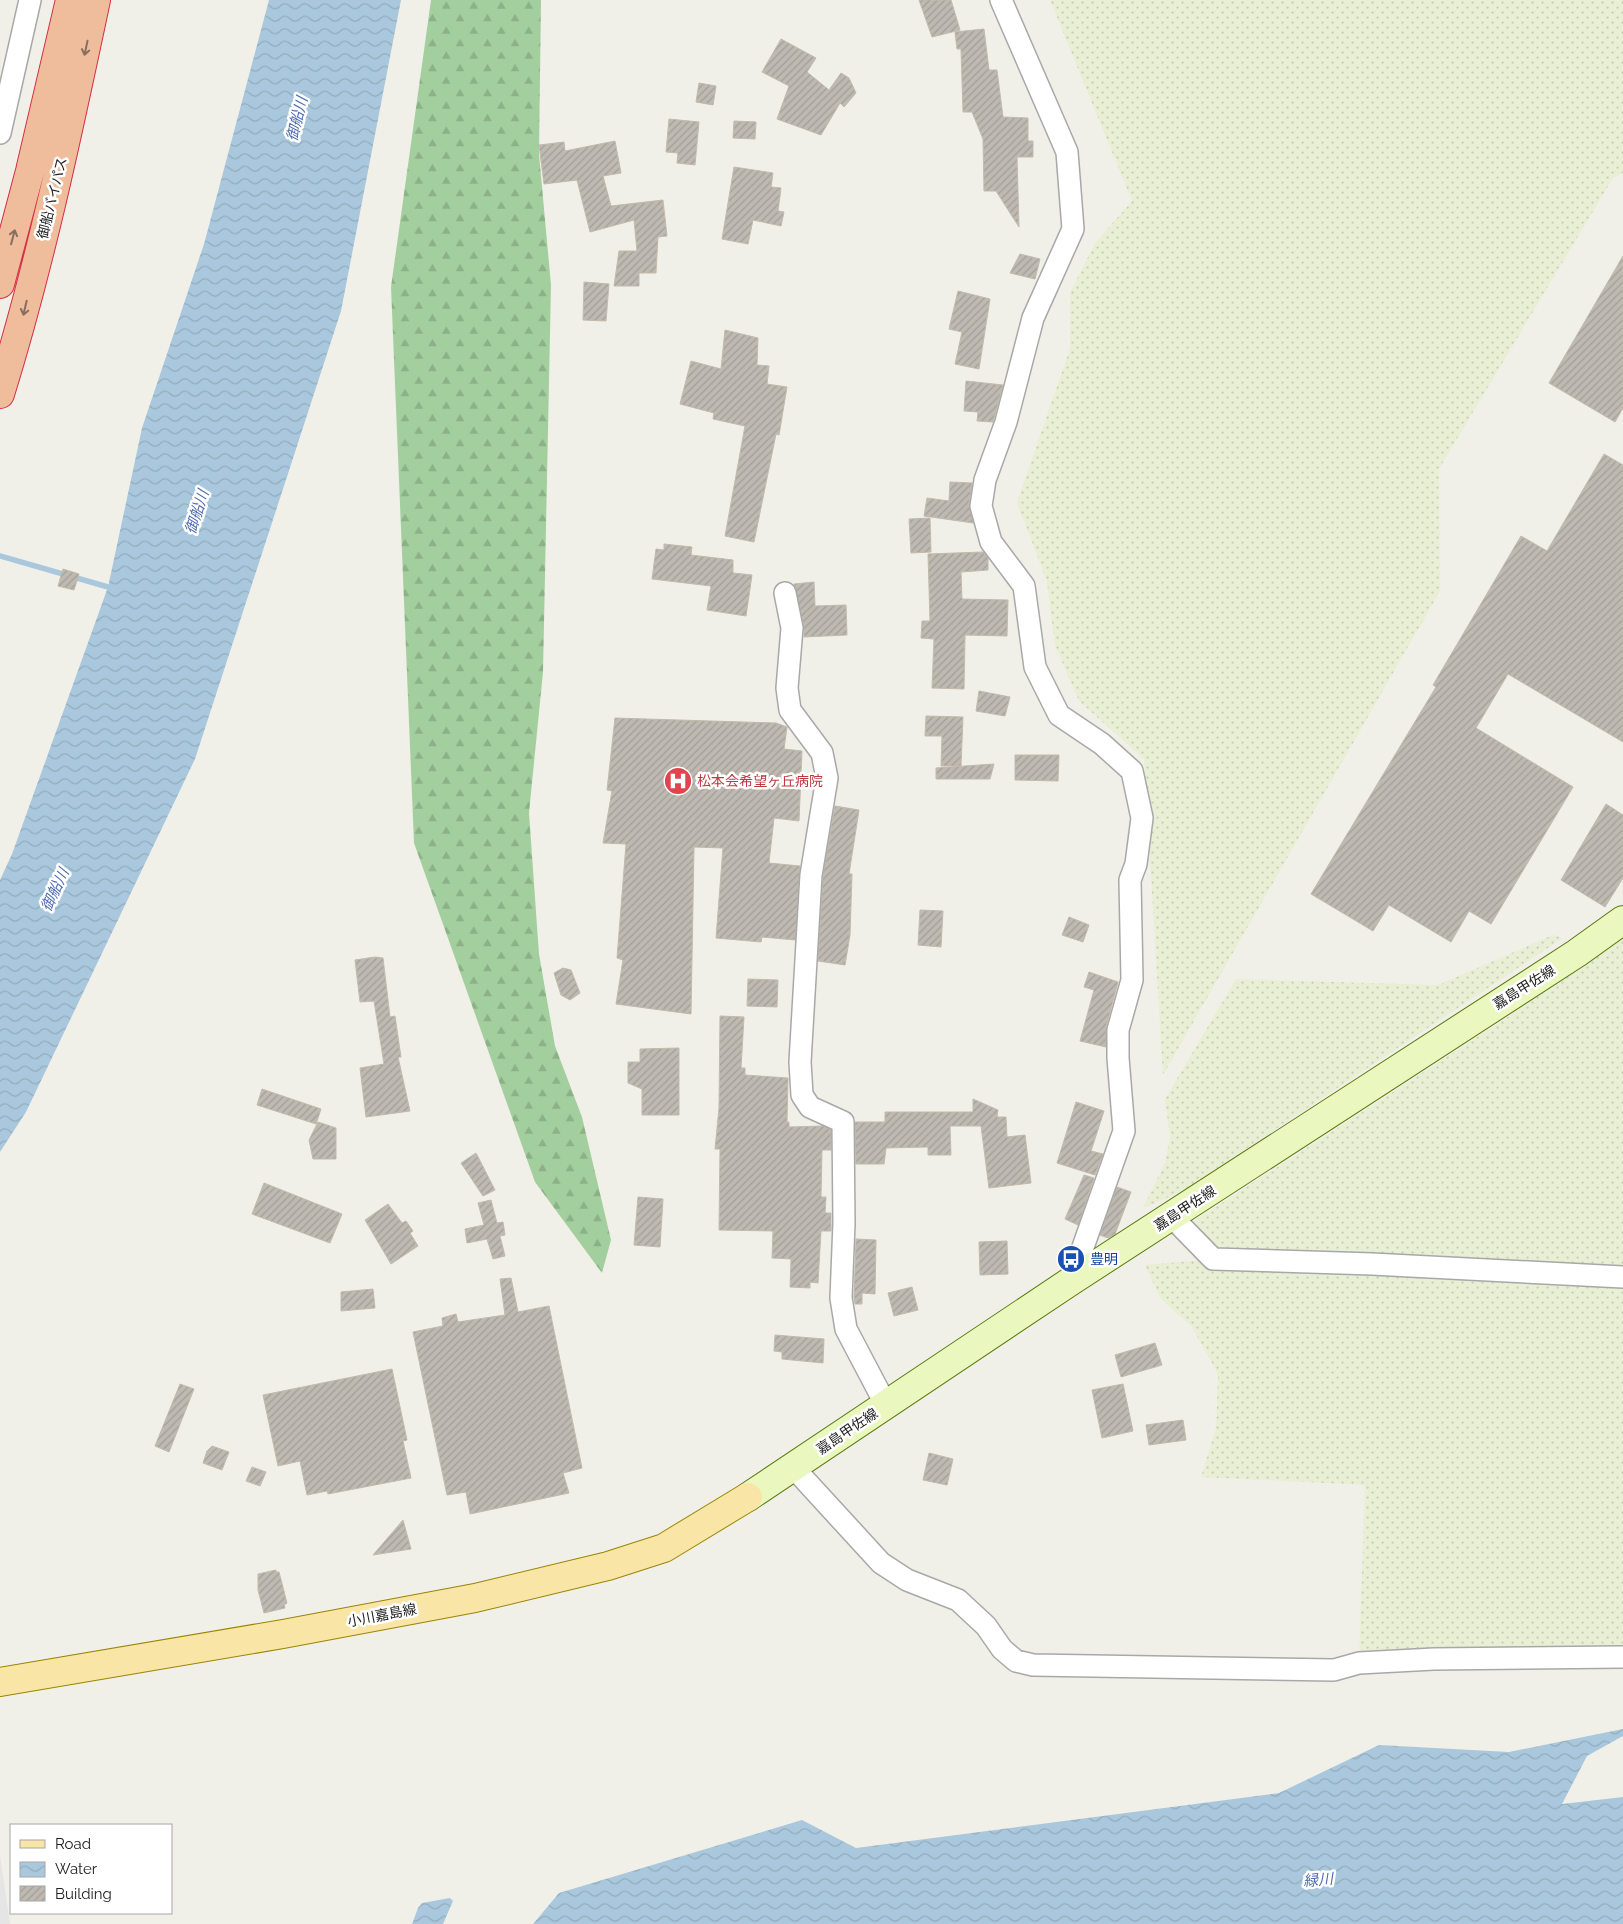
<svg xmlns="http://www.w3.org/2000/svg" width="1623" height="1924" viewBox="0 0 1623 1924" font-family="Raleway,'Noto Sans JP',sans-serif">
<defs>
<pattern id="farmland-dots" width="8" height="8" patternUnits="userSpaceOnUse" patternTransform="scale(1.25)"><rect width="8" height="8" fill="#e8efd4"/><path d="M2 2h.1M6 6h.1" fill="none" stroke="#c7cdb6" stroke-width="1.8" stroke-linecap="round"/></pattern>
<pattern id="forest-firs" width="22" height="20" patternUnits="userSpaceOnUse" patternTransform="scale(1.25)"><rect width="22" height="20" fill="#a3cf9e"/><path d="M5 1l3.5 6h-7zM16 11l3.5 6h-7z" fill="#8cb188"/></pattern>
<pattern id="water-waves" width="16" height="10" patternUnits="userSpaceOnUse" patternTransform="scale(1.25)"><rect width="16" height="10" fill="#aac8dd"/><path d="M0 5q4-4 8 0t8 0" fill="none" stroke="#92acbd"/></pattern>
<pattern id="building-hatch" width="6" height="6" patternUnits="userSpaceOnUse" patternTransform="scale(1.25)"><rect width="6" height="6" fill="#beb9b1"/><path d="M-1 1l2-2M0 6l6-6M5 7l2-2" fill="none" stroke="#a39f98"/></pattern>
</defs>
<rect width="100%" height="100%" fill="#f1f0e8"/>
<!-- farmland -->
<path fill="url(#farmland-dots)" d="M1050 0H1623V173L1613 178 1439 469 1440 591 1163 1075 1144 759 1079 701 1055 646 1047 582 1017 502 1070 349V293L1095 243 1132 201Z
M1553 935 1563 938 1183 1191 1143 1208 1165 1163 1170 1137 1165 1099 1236 979 1438 985Z
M1623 937V1657L1359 1663 1365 1485 1201 1477 1216 1428 1218 1374 1192 1327 1160 1298 1145 1265 1212 1259 1194 1221 1505 1019Z"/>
<!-- forest -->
<path fill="url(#forest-firs)" d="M431 0H541L539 154 551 285 543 672 529 813 539 954 555 1046 582 1117 611 1240 602 1273 535 1182 414 843 391 287Z"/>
<!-- parking -->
<path fill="#e5e5e5" d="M0 1855 10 1924H0Z"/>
<!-- water -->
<path fill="url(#water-waves)" d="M269 0H401L341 311 195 759 26 1112 0 1152V880L12 854 108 587 142 428 204 244Z
M1623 1729V1736L1587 1756 1562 1804 1623 1797V1924H533L559 1893 802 1820 856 1848 1279 1793 1379 1745 1509 1752Z
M450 1898 453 1901 443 1924H412L418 1908 422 1903Z"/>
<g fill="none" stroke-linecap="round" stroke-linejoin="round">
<!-- stream -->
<path stroke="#aac8dd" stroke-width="5.5" d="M0 556 115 589"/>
</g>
<!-- building -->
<path fill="url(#building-hatch)" stroke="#c2baab" d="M919 0H951L960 30 932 37Z
M984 29 989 70H997L1003 117 1028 118V141H1033V157H1017L1019 227 996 191H984L983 139 972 112H963L961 49H957L955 32Z
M781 39 816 58 807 72 829 90 841 73 849 78 856 93 844 107 840 103 821 135 777 119 789 86 762 72Z
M699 83 716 86 713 105 696 102Z
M669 119 699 122 695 165 677 163 678 153 666 152Z
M734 121 756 122 755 139 733 138Z
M615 141 621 173 603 176 611 206 663 200 667 236 658 237 656 273H639V286H614L619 251H637L634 220 590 232 577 180 544 184 539 145 564 142 565 151Z
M734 167 773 173 771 187 781 188 778 211 784 212 781 226 753 220 748 244 722 239Z
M1020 254 1040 259 1035 279 1010 273Z
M1623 256V408L1615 422 1549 383Z
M584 282 609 284 606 321 583 320Z
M958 291 990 299 979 369 955 364 962 332 949 329Z
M725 330 758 338 757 365 769 366 767 384 787 387 779 435 776 434 754 542 725 536 745 426 713 419 714 413 680 404 691 361 721 369Z
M966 381 1003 385 993 422 977 421 978 412 964 411Z
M1604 454 1623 465V742L1508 674 1476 728 1573 787 1491 924 1469 911 1451 942 1389 905 1373 931 1311 894 1436 687 1433 685 1521 536 1547 551Z
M950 482 972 483 969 504 973 523 924 516 927 498 949 501Z
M930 518 931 552 911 553 909 519Z
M664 544 692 547 691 555 733 560V573L752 575 746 616 707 610 711 586 652 579 656 549 664 550Z
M983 552 988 558V570L961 572 962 599 1008 600 1007 636 965 635 964 689 932 688 934 639 921 638 922 621H930L928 554Z
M63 569 79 574 74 590 58 586Z
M814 582 815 606 846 605 847 635 804 637V626L794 584Z
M979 691 1010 697 1005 716 976 711Z
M926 716 963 717 961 766H941L942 736H925Z
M615 718 776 723 787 727 784 749 802 751 799 821 774 818 769 863 800 866 795 940 762 937 761 942 716 938 723 848 694 847 691 1014 616 1004 623 960 617 958 626 844 603 843 612 791 607 790Z
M1015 755H1059L1058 781 1015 780Z
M994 764 990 779H936V768Z
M1606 804 1623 815V878L1605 907 1561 880Z
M835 806 859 810 849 874H852L850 935 845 965 818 961 823 876Z
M920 910 943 911 941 947 918 945Z
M1069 917 1089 925 1083 942 1062 935Z
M375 957 383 958 390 1017 395 1016 401 1057H398L410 1111 366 1117 360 1068 384 1064 374 1001 360 1002 355 960Z
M563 968 571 970 580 993 570 1000 561 995 554 973Z
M1089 972 1118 982 1106 1027V1047L1080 1041 1094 990 1084 987Z
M748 979 778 980 777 1007 747 1006Z
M720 1016 744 1017 741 1068H745V1075L788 1078 787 1122H789V1127L823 1126 831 1130V1150H822L821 1197H826L825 1213H831V1231H821L818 1283 810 1282V1288L790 1287 791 1259 772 1258 773 1231 719 1230 720 1149H715L719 1108Z
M679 1048V1115H642V1089L628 1083V1062H640V1049Z
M262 1089 321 1109 316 1124 257 1105Z
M973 1099 998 1110 997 1117H1006L1007 1137 1025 1135 1031 1183 989 1188 981 1126H950L951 1155H928V1147L886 1148 884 1164H856L855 1122H885V1112H973Z
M1076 1102 1104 1111 1091 1151 1103 1154 1095 1175 1057 1163Z
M318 1122 336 1128V1159H313L309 1140Z
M476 1153 495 1190 483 1196 461 1163Z
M1084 1175 1094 1178 1078 1225 1065 1219Z
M264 1183 342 1214 330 1243 252 1214Z
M1117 1187 1131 1192 1115 1234 1108 1238 1100 1235Z
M638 1197 663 1199 660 1247 634 1245Z
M491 1200 497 1223 503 1222 505 1235 500 1236 505 1256 493 1259 487 1239 467 1243 465 1229 484 1225 478 1203Z
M388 1204 402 1223 406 1221 413 1231 410 1233 418 1246 391 1264 365 1220Z
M856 1239 876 1240 875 1294 862 1293V1304H855L854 1297Z
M1007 1241 1008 1274 980 1275 979 1242Z
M511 1278 518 1312 549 1306 582 1468 563 1473 569 1493 470 1514 466 1492 447 1495 413 1332 443 1326 442 1318 456 1314 458 1322 505 1315 500 1279Z
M912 1287 918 1310 894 1316 888 1293Z
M373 1289 375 1308 341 1311V1292Z
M775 1335 824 1339 823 1363 782 1359V1352L774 1351Z
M1155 1343 1162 1365 1121 1377 1115 1355Z
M392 1369 407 1440 403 1441 411 1478 328 1494 327 1491 307 1495 300 1461 278 1466 263 1395Z
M180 1384 194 1389 169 1452 155 1446Z
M1123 1384 1133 1431 1102 1438 1092 1390Z
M1183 1420 1186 1440 1149 1445 1146 1425Z
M212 1446 229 1452 222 1470 203 1463 207 1451Z
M929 1453 953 1459 947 1485 923 1480Z
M252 1467 266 1472 260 1486 246 1481Z
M403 1520 411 1549 373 1555Z
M276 1570V1572H279L287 1603 284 1605 285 1608 264 1613 258 1590V1574Z"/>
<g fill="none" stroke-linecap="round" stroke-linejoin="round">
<defs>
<path id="minor" d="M1001 0 1067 152 1073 229 1033 318 1006 422 985 480 981 506 991 542 1024 586 1035 667 1059 715 1102 744 1132 771 1142 818 1136 864 1130 880 1132 980 1118 1030V1058L1124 1131 1071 1281
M0 133 30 0
M785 593 792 628 787 688 790 710 822 753 827 778 811 875 800 1062 802 1095 810 1107 843 1122 844 1223 841 1298 846 1329 886 1405
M1172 1217 1213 1259 1372 1264 1623 1277
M793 1467 881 1563 907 1580 958 1600 986 1626 1002 1649 1016 1661 1033 1665 1334 1670 1359 1663 1434 1659 1623 1657"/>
<path id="secondary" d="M748 1497 1071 1281 1577 953 1623 920"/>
<path id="primary" d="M0 1682 283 1634 475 1598 608 1566 664 1548 748 1497"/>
<path id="trunk" d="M0 284 30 171 70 0
M0 394C40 265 68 132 96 0"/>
</defs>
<!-- minor casing -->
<use href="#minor" stroke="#a8a8a8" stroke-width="24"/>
<!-- secondary casing -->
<use href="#secondary" stroke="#567809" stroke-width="30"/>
<!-- primary casing -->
<use href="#primary" stroke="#998505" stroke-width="30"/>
<!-- trunk casing -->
<use href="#trunk" stroke="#d62e47" stroke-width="30"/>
<!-- minor -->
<use href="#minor" stroke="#fff" stroke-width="21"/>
<!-- secondary -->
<use href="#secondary" stroke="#eaf8bf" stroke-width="28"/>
<!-- primary -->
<use href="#primary" stroke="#f9e5a5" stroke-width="28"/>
<!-- trunk -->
<use href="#trunk" stroke="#efbc9c" stroke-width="28"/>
</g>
<!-- one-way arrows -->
<defs><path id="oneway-shaft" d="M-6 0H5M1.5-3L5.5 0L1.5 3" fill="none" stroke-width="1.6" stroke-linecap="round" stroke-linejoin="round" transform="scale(1.25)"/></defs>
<g stroke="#886e5e">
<use href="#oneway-shaft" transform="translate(86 48) rotate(102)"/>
<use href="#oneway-shaft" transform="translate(13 237) rotate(-75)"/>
<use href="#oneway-shaft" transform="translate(25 308) rotate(103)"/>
</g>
<!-- icons -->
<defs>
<symbol id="hospital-disc" viewBox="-11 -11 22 22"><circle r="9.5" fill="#e0444e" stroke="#fff"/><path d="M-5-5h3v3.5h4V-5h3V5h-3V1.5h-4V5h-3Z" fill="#fff"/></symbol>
<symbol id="bus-disc" viewBox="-11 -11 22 22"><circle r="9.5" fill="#1a4fb4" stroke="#fff"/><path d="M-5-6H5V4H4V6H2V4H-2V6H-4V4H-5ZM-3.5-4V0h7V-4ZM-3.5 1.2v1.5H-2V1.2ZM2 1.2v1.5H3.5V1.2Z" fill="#fff"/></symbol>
</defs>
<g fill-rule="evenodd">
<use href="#hospital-disc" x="662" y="765" width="32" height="32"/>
<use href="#bus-disc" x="1055" y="1243" width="32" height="32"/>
</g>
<g text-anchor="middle" stroke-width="5" stroke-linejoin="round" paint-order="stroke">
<!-- street labels -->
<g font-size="14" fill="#212121" stroke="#fff">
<text transform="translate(52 198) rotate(-76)" y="5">御船バイパス</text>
<text transform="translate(1524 987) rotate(-32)" y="5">嘉島甲佐線</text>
<text transform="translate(1185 1208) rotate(-33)" y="5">嘉島甲佐線</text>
<text transform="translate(847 1431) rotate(-34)" y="5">嘉島甲佐線</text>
<text transform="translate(382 1615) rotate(-11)" y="5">小川嘉島線</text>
</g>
<!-- health labels -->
<g font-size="14" fill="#be3a42" stroke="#fff" text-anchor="start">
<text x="697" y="786">松本会希望ヶ丘病院</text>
</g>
<!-- transit labels -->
<g font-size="14" fill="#164399" stroke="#fff" text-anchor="start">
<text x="1090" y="1264">豊明</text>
</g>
<!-- water labels -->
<g font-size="15" font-style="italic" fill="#4f6caf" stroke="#fff">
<text transform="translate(297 119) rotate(-76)" y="5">御船川</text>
<text transform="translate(197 512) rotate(-72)" y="5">御船川</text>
<text transform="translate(55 890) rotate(-65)" y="5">御船川</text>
<text transform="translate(1318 1880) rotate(-5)" y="5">緑川</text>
</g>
</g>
<!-- legend -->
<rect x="10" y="1824" width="162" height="90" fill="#ffffff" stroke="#a6a6a6"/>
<rect x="20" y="1840" width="25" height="8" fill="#f9e5a5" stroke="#a6a6a6"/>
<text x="55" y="1849" font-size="15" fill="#212121">Road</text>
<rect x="20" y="1862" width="25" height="15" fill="url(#water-waves)" stroke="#a6a6a6"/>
<text x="55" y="1874" font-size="15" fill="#212121">Water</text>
<rect x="20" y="1886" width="25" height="15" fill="url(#building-hatch)" stroke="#a6a6a6"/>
<text x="55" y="1899" font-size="15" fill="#212121">Building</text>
</svg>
